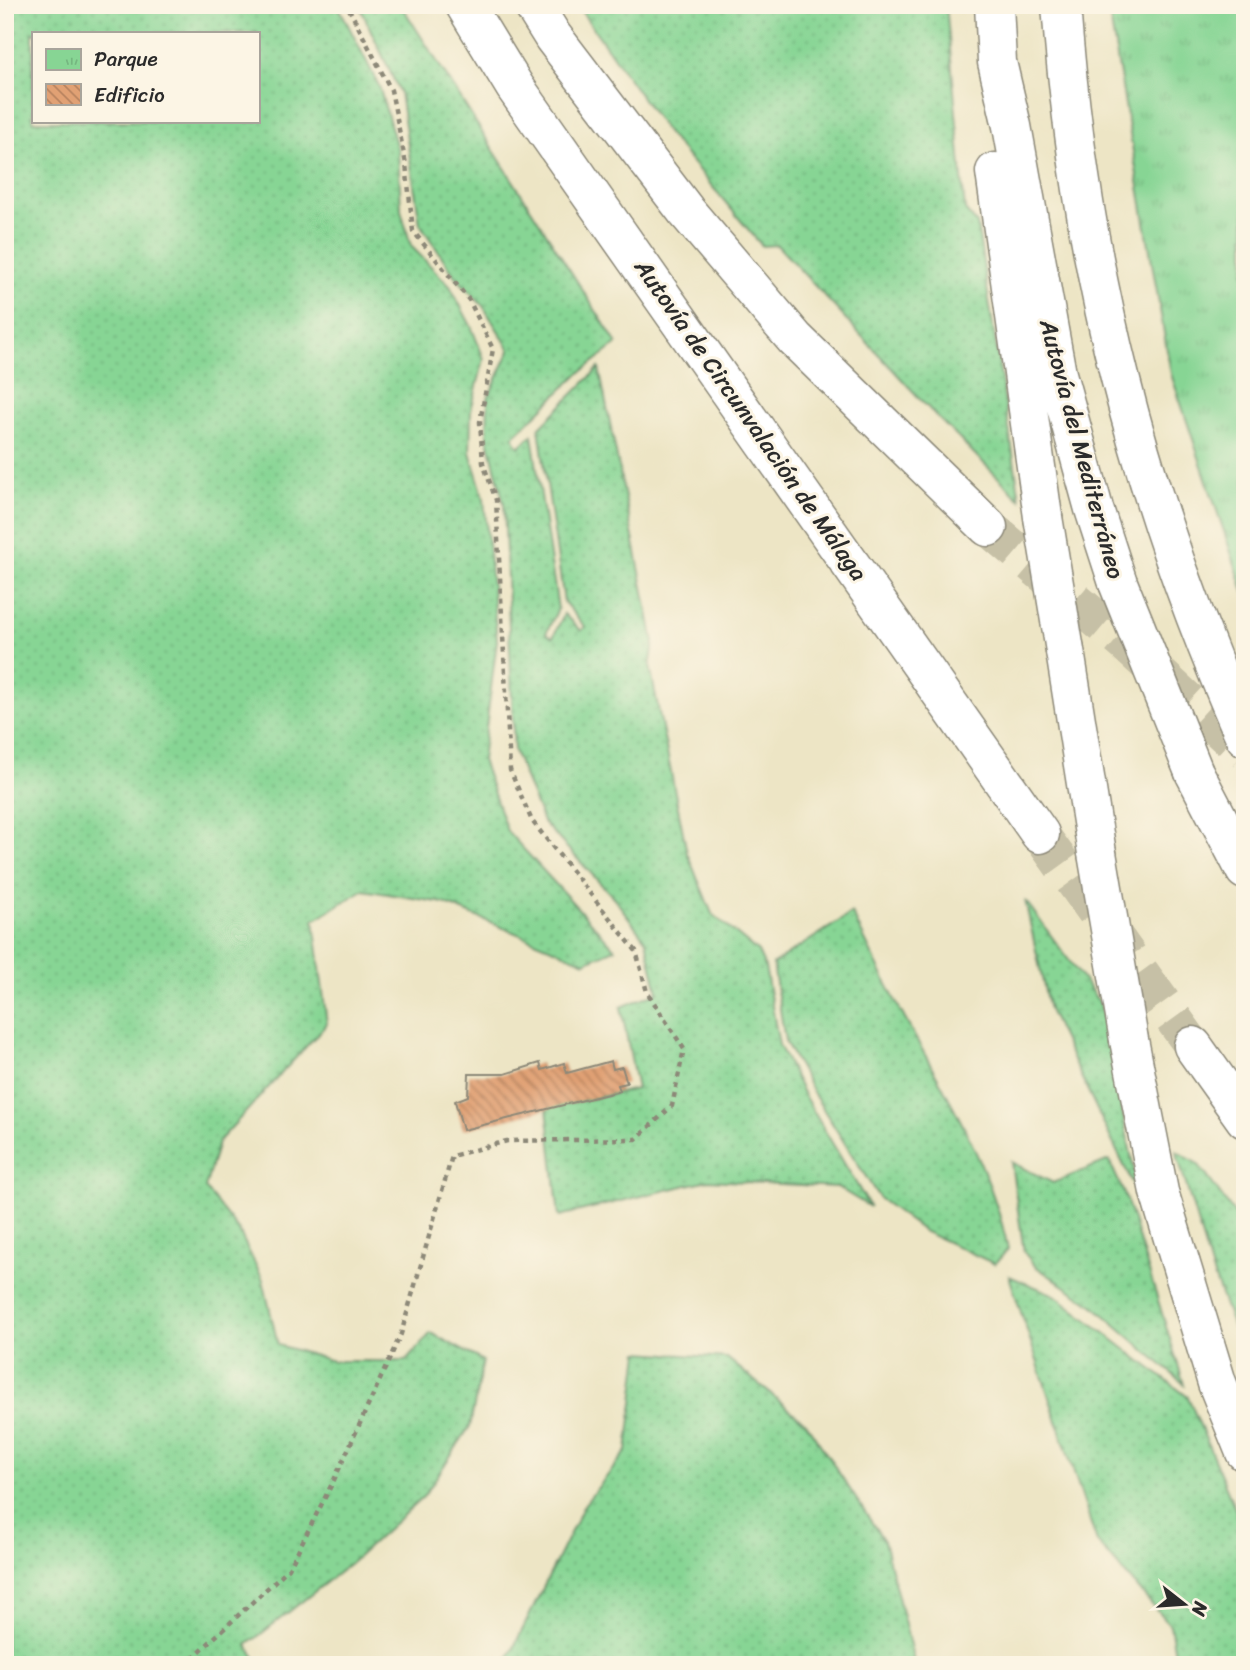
<svg xmlns="http://www.w3.org/2000/svg" width="1250" height="1670" viewBox="0 0 1250 1670" font-family="Sriracha,sans-serif">
<defs>
<pattern id="grass-dots" width="8" height="8" patternUnits="userSpaceOnUse" patternTransform="scale(1.75)"><rect width="8" height="8" fill="#87d594"/><path d="M2 2h.1M6 6h.1" fill="none" stroke="#75b780" stroke-width="1.8" stroke-linecap="round"/></pattern>
<pattern id="park-tufts" width="24" height="20" patternUnits="userSpaceOnUse" patternTransform="scale(1.75)"><rect width="24" height="20" fill="#87d594"/><path d="M3 7l-1-3M5 7V3M7 7l1-3M15 17l-1-3M17 17v-4M19 17l1-3" fill="none" stroke="#75b780"/></pattern>
<pattern id="building-back-hatch" width="6" height="6" patternUnits="userSpaceOnUse" patternTransform="scale(1.75)"><rect width="6" height="6" fill="#e1a174"/><path d="M-1 5l2 2M0 0l6 6M5-1l2 2" fill="none" stroke="#b7835f"/></pattern>
</defs>
<rect width="100%" height="100%" fill="#fcf5e5"/>
<filter id="ink" filterUnits="userSpaceOnUse"><feTurbulence type="fractalNoise" baseFrequency=".0143" numOctaves="2"/><feDisplacementMap in="SourceGraphic" scale="14" xChannelSelector="R" yChannelSelector="G"/><feConvolveMatrix kernelMatrix="1 2 1 2 8 2 1 2 1" color-interpolation-filters="sRGB"/></filter>
<filter id="wash" filterUnits="userSpaceOnUse"><feTurbulence type="fractalNoise" baseFrequency=".00686" numOctaves="4" result="noise"/><feDisplacementMap in="SourceGraphic" scale="28" xChannelSelector="R" yChannelSelector="G"/><feGaussianBlur stdDeviation="1.57" result="paint"/><feColorMatrix in="noise" values="0 0 0 0 0 0 0 0 0 0 0 0 0 0 0 0 0 1.4 0 .05"/><feComposite in="paint" operator="in"/></filter>
<g filter="url(#wash)">
<rect width="100%" height="100%" fill="#ede5c5"/>
<!-- grass -->
<path fill="url(#grass-dots)" stroke="#598060" stroke-width="2" fill-rule="evenodd" d="M5 5H338L379 86 398 151 401 210 411 246 450 286 471 326 484 359 471 410 470 452 484 499 497 640 482 760 507 831 615 949 585 962 444 903 363 890 314 920 327 1024 218 1142 205 1188 239 1231 263 1280 278 1345 333 1361H406L431 1333 483 1361 470 1426 424 1496 352 1562 247 1645 260 1665H5ZM33 33H257V121H33Z
M359 5H401L617 344 576 376 513 437 519 447 532 435 558 609 546 633 553 637 564 614 581 631 585 627 564 602 539 428 599 368 654 642 650 667 687 853 712 914 758 952 765 967 779 1045 805 1097 870 1207 837 1187 708 1180 559 1216 547 1108 637 1089 621 1007 658 992 646 941 614 898 543 822 514 751 504 504 487 435 488 398 510 350 483 306 454 275 420 224 400 93Z
M577 5H946L965 210 977 224 1020 499 936 416 777 245 762 246 664 129Z
M1025 900 1100 1003 1140 1199 1049 1010Z
M852 913C869 948 886 984 905 1019 947 1095 990 1163 1008 1249L995 1264 923 1231 880 1199 815 1096 785 1041 773 964Z
M1176 1151 1198 1164 1245 1228V1360L1211 1268Z
M1109 1160 1126 1198 1184 1384 1094 1306 1035 1266 1024 1252 1011 1162 1053 1183Z
M1009 1276 1055 1295 1188 1397 1245 1532V1665H1177L1170 1625 1097 1542Z
M639 1352 727 1358 806 1423 884 1541 915 1665H585L553 1658 543 1665H505L584 1505 627 1451Z"/>
<!-- park -->
<path fill="url(#park-tufts)" stroke="#598060" stroke-width="2" d="M1108 5H1245V594L1171 374Z"/>
<g id="blocks">
<!-- building -->
<path fill="url(#building-back-hatch)" d="M611 1061 613 1069 622 1067 627 1083 618 1085 620 1091 463 1130 455 1101 468 1096 469 1074H505L540 1063 542 1070 564 1063 567 1073Z"/>
</g>
</g>
<g filter="url(#ink)">
<use href="#blocks" fill-opacity="0" stroke="#8c8878" stroke-width="2"/>
<g fill="none" stroke-linecap="round" stroke-linejoin="round">
<!-- motorway-tunnel -->
<path stroke="#c6c0a6" stroke-width="38" stroke-dasharray="38 19" stroke-linecap="butt" d="M988 527 1126 644 1245 753
M1040 834 1193 1046"/>
<defs>
<path id="motorway" d="M465 5 515 87 1040 834
M533 5 553 37 686 211 795 339 988 527
M994 5 997 62 1012 126 1057 374 1094 509 1118 583
M1061 5C1080 265 1139 498 1245 737
M995 172 1043 517
M1065 651 1097 853
M1194 772 1245 870
M1129 1040 1159 1192 1217 1383 1245 1452
M1193 1046 1245 1119"/>
</defs>
<!-- motorway casing -->
<use href="#motorway" stroke="#8c8878" stroke-width="41"/>
<!-- path -->
<path stroke="#8c8878" stroke-width="4.5" stroke-dasharray="5 5" stroke-linecap="butt" d="M185 1665 289 1568 334 1480 401 1334 452 1156 507 1141 636 1139 672 1106 684 1049 647 992 636 951 532 821 510 770 496 500 483 463 480 422 493 349 469 300 413 231 406 164 391 90 347 5"/>
<!-- motorway -->
<use href="#motorway" stroke="#fff" stroke-width="38"/>
<defs>
<path id="motorway-bridge" d="M1043 517 1065 651
M1118 583 1194 772
M1097 853 1129 1040"/>
</defs>
<!-- motorway-bridge casing -->
<use href="#motorway-bridge" stroke="#8c8878" stroke-width="41" stroke-linecap="butt"/>
<!-- motorway-bridge -->
<use href="#motorway-bridge" stroke="#fff" stroke-width="38"/>
</g>
</g>
<g text-anchor="middle" stroke-width="6" stroke-linejoin="round" paint-order="stroke">
<!-- street labels -->
<g font-size="24" fill="#2b2b2b" stroke="#fcf5e5">
<text transform="translate(751 420) rotate(55)" y="8">Autovía de Circunvalación de Málaga</text>
<text transform="translate(1082 449) rotate(75)" y="8">Autovía del Mediterráneo</text>
</g>
</g>
<!-- margin -->
<rect width="1250" height="1670" fill="none" stroke="#fcf5e5" stroke-width="28"/>
<!-- legend -->
<rect x="32" y="32" width="228" height="91" fill="#fcf5e5" stroke="#a8a49b" stroke-width="2"/>
<rect x="46" y="49" width="35" height="21" fill="url(#park-tufts)" stroke="#a8a49b" stroke-width="2"/>
<text x="94" y="66" font-size="21" fill="#2b2b2b">Parque</text>
<rect x="46" y="84" width="35" height="21" fill="url(#building-back-hatch)" stroke="#a8a49b" stroke-width="2"/>
<text x="94" y="102" font-size="21" fill="#2b2b2b">Edificio</text>
<!-- north arrow -->
<g transform="translate(1184 1604) rotate(107)" stroke="#fcf5e5" stroke-width="5" paint-order="stroke">
<path d="M0-5L12 26L0 18L-12 26Z" fill="#2b2b2b"/>
<text y="-10" font-size="19" font-weight="bold" text-anchor="middle" fill="#2b2b2b">N</text>
</g>
</svg>
